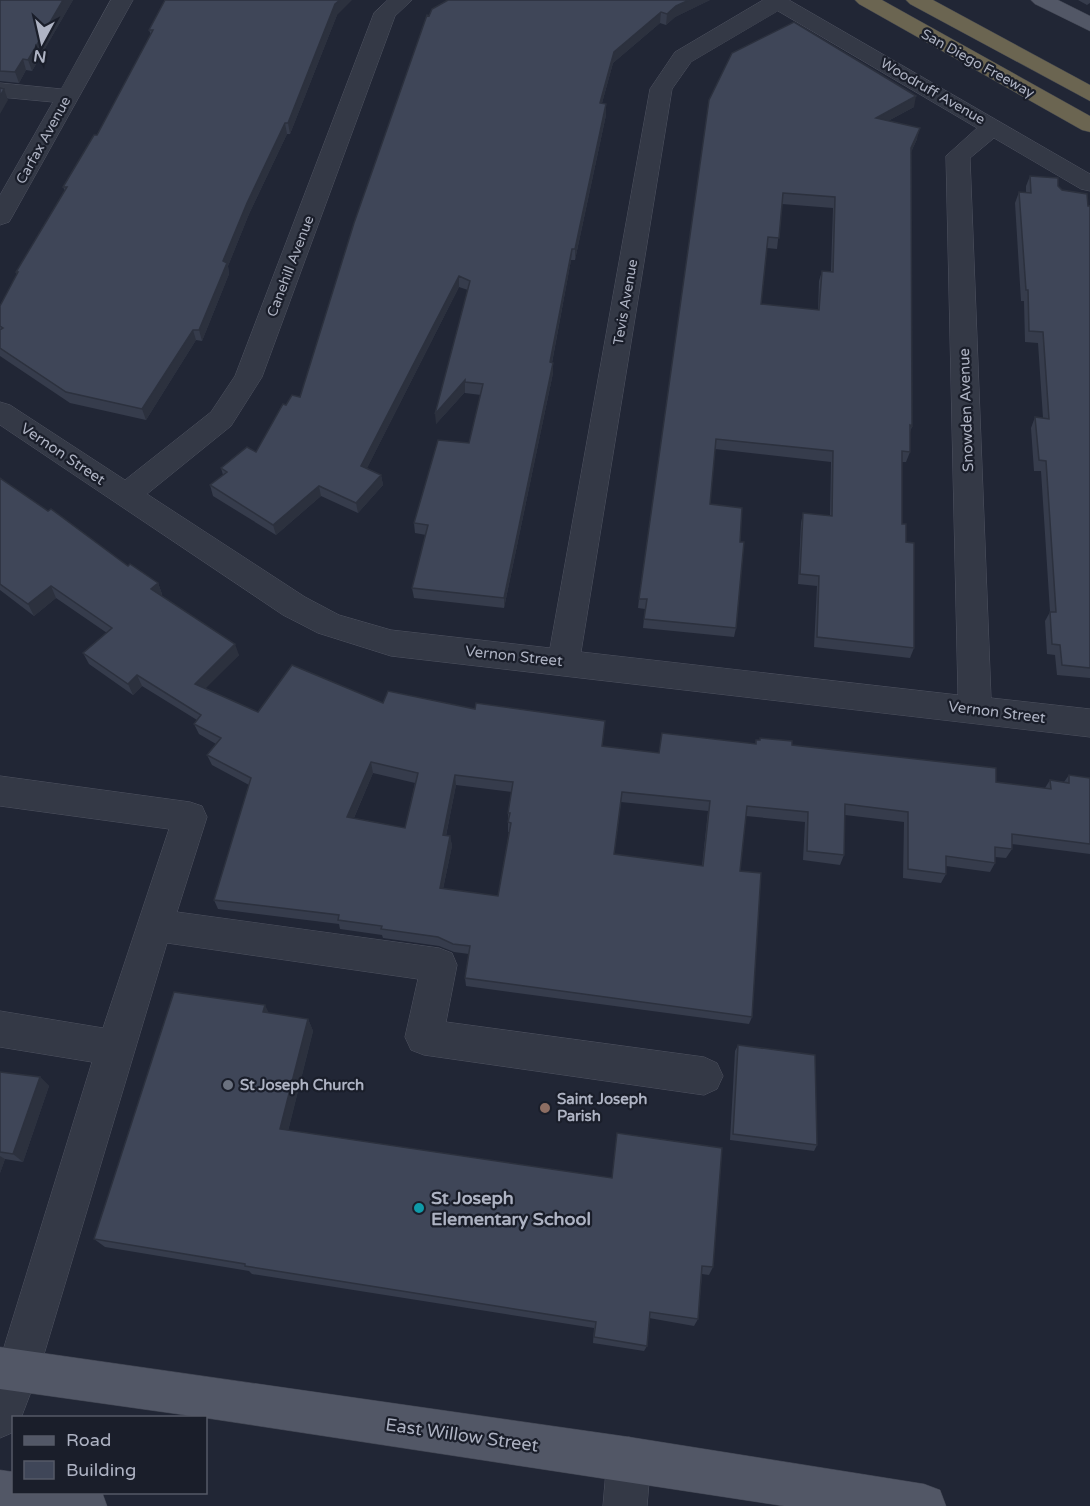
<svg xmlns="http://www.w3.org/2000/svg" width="1090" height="1506" viewBox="0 0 1090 1506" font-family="'Varela Round',sans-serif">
<rect width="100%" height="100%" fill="#212635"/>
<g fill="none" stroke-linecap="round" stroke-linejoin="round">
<defs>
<path id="minor" d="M111 0H133L12 217 9 222 0 225V195L53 102 0 97V83L61 89Z
M388 0H412L395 16 262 377 231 426 147 494 305 597 339 615 391 630 550 648 650 89 675 52 763 0H789L1090 174V191L1081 189 994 138 970 158 991 698 1090 709V737L391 656 318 633 283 615 0 425V402L10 405 125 480 211 412 235 376 374 13ZM778 11 977 128 946 156 958 695 581 652 672 89 691 62Z
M0 776 190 802 202 806 207 817 177 912 439 948 452 953 457 965 446 1022 704 1057 717 1063 723 1076 717 1089 704 1095 424 1055 411 1050 405 1037 418 979 167 943 39 1371 21 1418H14V1432L0 1438V1360L92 1062 0 1047V1011L103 1028 169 829 0 806Z
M629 1437 645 1443 651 1459 647 1506H603L607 1459 613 1443Z"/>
<path id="major" d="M1031 0H1058L1090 16V31L1035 4Z
M0 1347 629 1437 924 1484 940 1490 946 1506H784L206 1418 0 1389Z
M0 1470 14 1472V1492H102L107 1506H0Z"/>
<path id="highway" d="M855 0H882L1090 116V132L1082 130 859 4Z
M906 0H933L1090 85V101L910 4Z"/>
</defs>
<!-- minor casing -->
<use href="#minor" stroke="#4f5361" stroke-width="1"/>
<!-- major casing -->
<use href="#major" stroke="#3e424f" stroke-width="1"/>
<!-- highway casing -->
<use href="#highway" stroke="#3c404d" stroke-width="1"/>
<!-- minor -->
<use href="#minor" fill="#343946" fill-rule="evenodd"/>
<!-- major -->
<use href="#major" fill="#525766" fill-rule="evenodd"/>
<!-- highway -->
<use href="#highway" fill="#6b6551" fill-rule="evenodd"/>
</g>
<!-- wall -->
<path fill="#363c4c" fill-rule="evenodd" d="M0 0H73L32 71 26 70 19 83 0 81Z
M710 0 675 17 666 25 660 23 613 63 602 103 606 115 575 260H571L552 363H553V373L504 608 414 598 412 588 426 535 415 533 414 523 469 443 481 395 465 393V392L436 424 468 290 459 287 367 468 381 475 383 485 358 513 321 496 276 535 213 496 210 485 223 475 221 468 256 452 286 405 300 397 427 15Z
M1078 0H1090V3L1087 5Z
M337 15 290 134H287L249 214 228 266 229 274 202 341 196 340 146 420 70 403 0 356V306L17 275 16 272 65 191 63 187 97 135 151 35 149 30Z
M709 100 914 107 888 121 917 139 911 152 912 426 910 433V452L906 462H902V524L906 542 914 648 910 658 814 647 817 586 798 584 801 523 803 513 830 516 831 462 715 449 710 504 740 542 736 628 734 637 643 628 645 609 638 608 639 599ZM782 204 833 208 831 271H822L819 281 818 310 761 304 767 248 777 249Z
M1030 176 1058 186 1062 190 1090 206V678L1057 675 1055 655 1047 654 1045 621 1050 612 1041 471H1034L1031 428 1035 417 1043 418 1038 343 1025 342 1024 301H1021L1015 203 1019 192 1026 193V186Z
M0 478 128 566 158 583 162 594 161 596 239 655 205 688 258 712 383 703 475 709 605 721 602 747 659 753 755 744 756 740 996 782 1045 788 1050 780 1064 782 1069 775 1090 778V854L1012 844V849L1006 858 995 857V863L990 872 946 866V874L941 883 903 878 904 822 845 815 844 855 840 865 803 860 805 822 746 816 740 871 752 1017 749 1024 466 986 465 978 469 954 454 952 439 946 383 938 382 935 340 929 339 924 218 909 214 900 249 785 212 765 207 755 216 744 199 734 194 724 197 720 142 686 133 695 89 664 83 653 107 633 56 598 34 616 0 590ZM373 773 415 783 405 828 354 818ZM456 785 512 792 508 813V832H509L498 896 443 889 452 846 450 836H446ZM621 802 708 811 702 866 614 855Z
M269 1013 308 1019 313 1031 288 1131 713 1267 709 1275 702 1274 698 1319 694 1326 649 1318 647 1346 644 1351 593 1343 594 1328 252 1274 249 1271 105 1247 94 1239Z
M738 1045 817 1145 814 1151 730 1140 735 1051Z
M0 1072 40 1077 49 1086 23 1162 5 1159 0 1173Z"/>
<!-- shaded-wall -->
<path fill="#2c313e" d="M63 0H73L32 71 28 60Z
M340 0H352L337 15 290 134 288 123 335 4Z
M689 0H710L675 17 666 25 667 14 676 6Z
M661 12 660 23 613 63 599 114 600 103 614 52Z
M23 59 26 70 19 83 15 72Z
M4 89 8 100 0 114V96Z
M916 96 914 107 873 129 876 118Z
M606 104V115L575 260V249Z
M285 123 287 134 249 214 228 266 229 274 202 341 199 330 223 261 247 203Z
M920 128 917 139 908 159 911 148Z
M572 249 571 260 550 373V362Z
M459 276V287L363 476 361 466Z
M193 330 196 340 146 420 142 409Z
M553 363V373L504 608V598Z
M465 380V392L436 424 435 414Z
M381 475 383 485 358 513 356 503Z
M319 486 321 496 276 535 273 525Z
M158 583 162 594 155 601 151 589Z
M51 586 56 598 34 616 28 604Z
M235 644 239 655 199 695 195 684Z
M137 675 142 686 133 695 128 684Z
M371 762 373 773 350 827 347 817Z
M455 775 456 785 444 845 443 835Z
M450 836 452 846 441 898 440 888Z
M265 1005 271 1017 263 1012Z
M308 1019 313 1031 286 1139 280 1129Z
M40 1077 49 1086 23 1162 13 1154Z
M0 1156 5 1159 0 1173Z"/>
<!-- building -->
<path fill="#3f4658" stroke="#2c313e" stroke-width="1.5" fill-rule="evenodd" d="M0 0H63L28 60 23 59 15 72 0 71Z
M165 0H340L335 4 288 123H285L247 203 223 261 227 263 199 330H193L142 409 66 392 0 348V330L3 328 0 326V306L18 272H16L67 187H63L94 135H97L153 30H149Z
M448 0H689L676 6 667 14 661 12 614 52 600 103 606 104 575 249H572L550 362 553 363 504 598 412 588 428 525 414 523 438 440 469 443 483 384 465 382V380L435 414 470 281 459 276 361 466 381 475 356 503 319 486 273 525 210 485 227 472 221 468 247 447 256 452 283 404 286 405 292 395 300 397 354 223 427 15 429 16 432 9Z
M794 22 916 96 876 118 920 128 911 148 912 426 910 425V452L902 451V524H906V542L914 543V648L817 637 819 576 800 574 803 513 832 516 833 451 716 439 710 504 742 508 740 542H744L736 628 644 619 647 599H639L709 100 732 53ZM783 193 835 197 833 272 822 271 819 310 761 304 768 237 779 238Z
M0 88 4 89 0 96Z
M1030 176 1058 178V186L1062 190 1087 194 1088 206H1090V668L1062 665 1060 645 1052 644 1050 612H1056L1046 461 1039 460 1035 417 1049 419 1043 332 1029 331 1028 290H1026L1019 192 1031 193Z
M0 478 48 511 51 509 128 566 130 564 158 583 151 589 235 644 195 684 258 712 292 665 383 703 388 691 475 709 476 703 605 721 602 746 659 753 662 733 756 744V740H760V738L792 741V745L996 768V782L1051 789 1050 780 1069 783V775L1090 778V844L1012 834V849L995 847V863L946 856V874L908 869V812L845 804 844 855 807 851 808 812 747 806 740 871 761 873 752 1017 465 978 470 946 453 944 438 937 381 929 382 926 338 920 339 915 214 900 251 778 207 755 221 738 194 724 201 715 137 675 128 684 83 653 112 628 51 586 28 604 0 584ZM371 762 418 773 405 828 347 817ZM455 775 513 782 508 813H510L508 822 511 823 498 896 440 888 450 836 443 835ZM622 792 710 801 703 866 614 854Z
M174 992 265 1005 263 1012 308 1019 280 1129 612 1178 617 1133 722 1148 713 1267 702 1266 698 1319 650 1312 647 1346 594 1337 596 1322 245 1266V1264L94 1239Z
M738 1045 815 1055 817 1145 733 1134Z
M0 1072 40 1077 13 1154 0 1152Z"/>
<!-- markers -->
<circle fill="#6b7280" stroke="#1a1e2a" stroke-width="2" cx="228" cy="1085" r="6"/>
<circle fill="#8d6e63" stroke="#1a1e2a" stroke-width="2" cx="545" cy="1108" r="6"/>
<circle fill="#0f9aa8" stroke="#1a1e2a" stroke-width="2" cx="419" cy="1208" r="6"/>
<g text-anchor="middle" stroke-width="4.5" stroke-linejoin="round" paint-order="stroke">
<!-- far-street labels -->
<g font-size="14" fill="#aeb3c3" stroke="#1a1e2a">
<text transform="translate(978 63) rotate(29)" y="5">San Diego Freeway</text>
<text transform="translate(933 91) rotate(30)" y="5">Woodruff Avenue</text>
<text transform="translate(43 140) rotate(-61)" y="5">Carfax Avenue</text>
<text transform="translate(290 266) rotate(-69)" y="5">Canehill Avenue</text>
<text transform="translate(625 302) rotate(-80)" y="5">Tevis Avenue</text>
</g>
<!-- street labels -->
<g font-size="15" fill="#aeb3c3" stroke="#1a1e2a">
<text transform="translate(966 410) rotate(-92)" y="5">Snowden Avenue</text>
<text transform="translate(63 454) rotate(34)" y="5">Vernon Street</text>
<text transform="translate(514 656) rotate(6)" y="5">Vernon Street</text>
<text transform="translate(997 712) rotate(7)" y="5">Vernon Street</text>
</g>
<!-- poi labels -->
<g font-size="15" font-weight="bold" fill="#aeb3c3" stroke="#1a1e2a" text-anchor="start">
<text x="240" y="1090">St Joseph Church</text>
<text x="557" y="1104">Saint Joseph<tspan x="557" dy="17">Parish</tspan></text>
</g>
<!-- near-poi labels -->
<g font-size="18" font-weight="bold" fill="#aeb3c3" stroke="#1a1e2a" text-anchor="start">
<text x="431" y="1204">St Joseph<tspan x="431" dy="21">Elementary School</tspan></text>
</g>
<!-- near-street labels -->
<g font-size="18" fill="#aeb3c3" stroke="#1a1e2a">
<text transform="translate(462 1435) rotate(8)" y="6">East Willow Street</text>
</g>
</g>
<!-- legend -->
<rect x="12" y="1416" width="195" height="78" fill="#1a1e2a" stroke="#555a67" stroke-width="1.5"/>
<rect x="24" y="1436" width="30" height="9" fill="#525766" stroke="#555a67" stroke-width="1.5"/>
<text x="66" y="1446" font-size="18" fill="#aeb3c3">Road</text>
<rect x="24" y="1461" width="30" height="18" fill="#3f4658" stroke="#555a67" stroke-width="1.5"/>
<text x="66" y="1476" font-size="18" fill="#aeb3c3">Building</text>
<!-- north arrow -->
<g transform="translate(42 42) rotate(188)" stroke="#1a1e2a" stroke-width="4.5" paint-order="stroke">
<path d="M0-4.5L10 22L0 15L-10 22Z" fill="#aeb3c3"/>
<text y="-9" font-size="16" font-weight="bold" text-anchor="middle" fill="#aeb3c3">N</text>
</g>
</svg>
